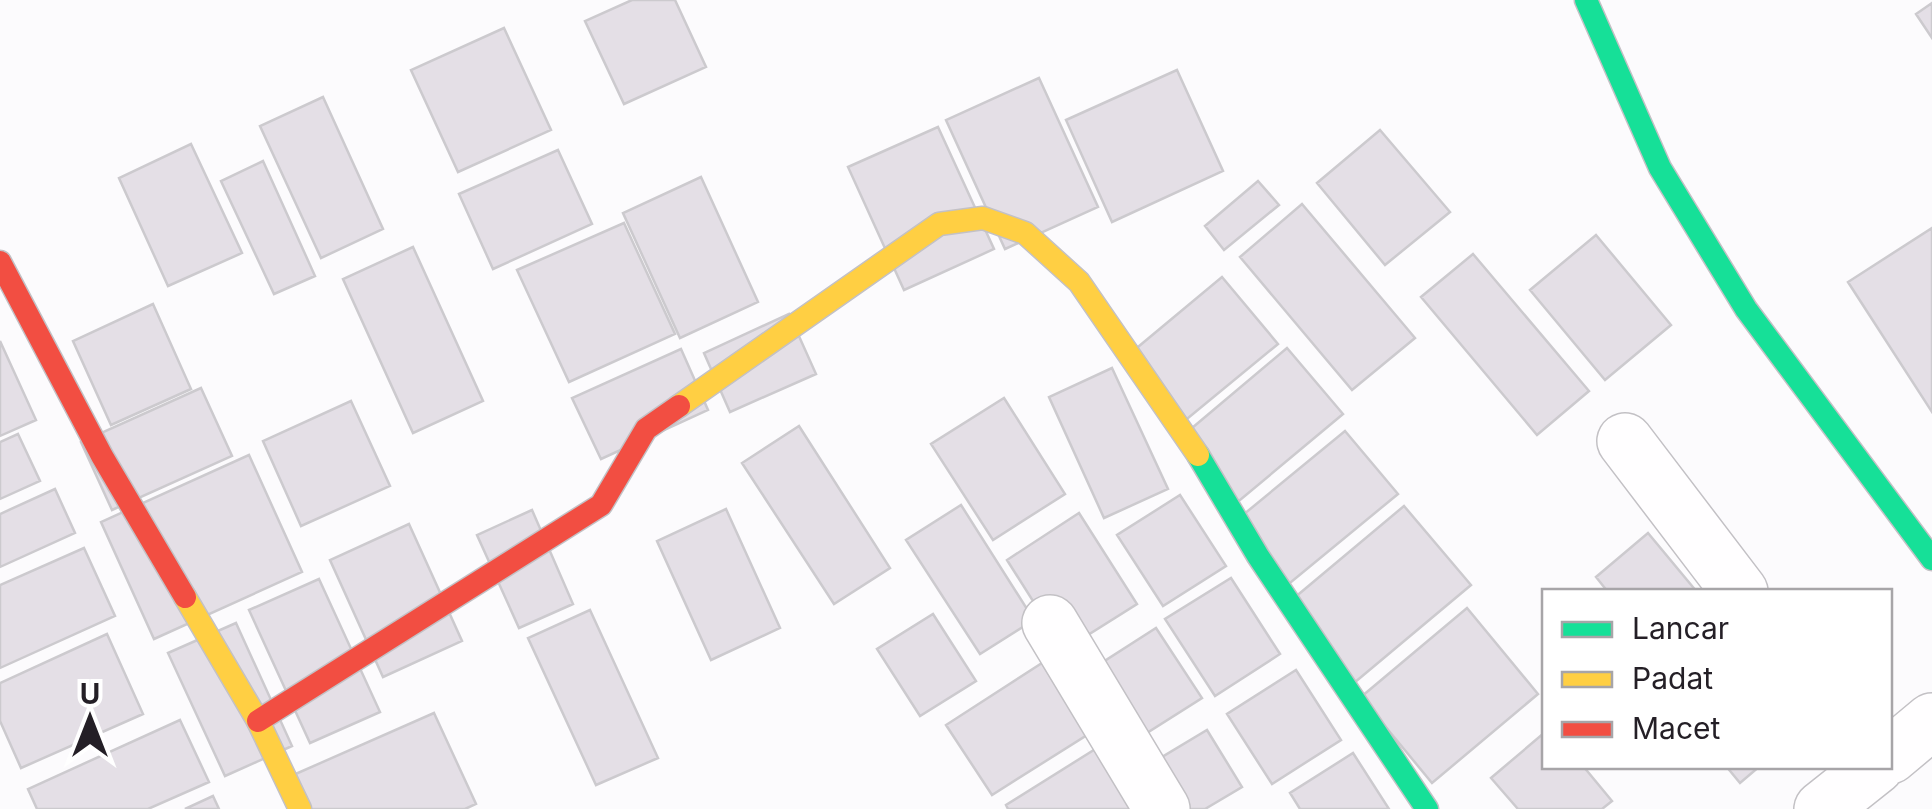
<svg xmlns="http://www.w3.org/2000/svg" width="1932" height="809" viewBox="0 0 1932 809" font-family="Inter,sans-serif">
<rect width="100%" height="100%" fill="#fcfbfd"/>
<!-- building -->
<path fill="#e4dfe6" stroke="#cccace" stroke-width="2.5" d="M632 0H675L706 67 624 104 585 21Z
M1932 3V38L1916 14Z
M504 28 551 130 458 172 411 70Z
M1177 70 1223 171 1112 222 1066 120Z
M1039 78 1098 207 1005 249 946 120Z
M323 97 383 229 321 258 260 126Z
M938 127 994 249 904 290 848 167Z
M1380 130 1450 212 1385 265 1317 183Z
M191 144 242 253 168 286 119 178Z
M558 150 592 224 493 269 459 194Z
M263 161 315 276 274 294 221 181Z
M701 177 758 302 680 338 623 213Z
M1258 181 1279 205 1224 250 1205 226Z
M1302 204 1415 338 1352 390 1240 257Z
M624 223 675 334 569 382 517 270Z
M1932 228V412L1848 282Z
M1596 235 1671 325 1605 380 1530 290Z
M413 247 483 401 413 433 343 279Z
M1473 254 1589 391 1537 435 1421 297Z
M1222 277 1278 344 1182 423 1126 357Z
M153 304 191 389 111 425 73 341Z
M789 314 816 374 730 412 704 353Z
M0 341 36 420 0 436Z
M1287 348 1343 414 1234 505 1179 439Z
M681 349 708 410 601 459 572 398Z
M1112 368 1168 489 1104 518 1049 397Z
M201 388 232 456 112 510 81 442Z
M1004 398 1065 494 993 540 931 444Z
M351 401 390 486 301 526 263 441Z
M799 426 890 568 834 604 742 463Z
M1345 431 1398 494 1285 587 1232 524Z
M18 434 40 481 0 499V442Z
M249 455 302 572 154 639 101 522Z
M55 489 75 533 0 567V514Z
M1180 495 1226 566 1163 606 1117 535Z
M961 505 1034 620 980 654 906 540Z
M1404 506 1471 585 1354 683 1287 604Z
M726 509 780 628 711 660 657 541Z
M532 510 573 604 519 628 477 535Z
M1079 513 1137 604 1064 650 1007 560Z
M409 524 462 641 383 677 330 560Z
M1648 533 1697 592H1608L1596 577Z
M84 548 115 616 0 668V585Z
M1231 578 1280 654 1215 696 1165 619Z
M319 579 380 712 310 743 249 610Z
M1467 608 1538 694 1432 783 1361 697Z
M590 610 658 758 596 785 528 638Z
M933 614 976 681 920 716 877 649Z
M236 623 292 746 225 776 168 653Z
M1156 628 1202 698 1120 750 1075 680Z
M107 634 143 714 21 768 0 721V683Z
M1042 663 1087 735 992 795 946 725Z
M1296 670 1341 740 1272 784 1227 714Z
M434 713 476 804 465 809H306L291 776Z
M180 720 209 782 148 809H37L28 789Z
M1207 730 1242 787 1205 809H1179L1152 763Z
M1544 733V766H1583L1612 801 1602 809H1518L1491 778Z
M1097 748 1132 809H1008L1006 805Z
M1353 753 1389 809H1300L1290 793Z
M1726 766H1760L1740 783Z
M213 796 219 809H185Z"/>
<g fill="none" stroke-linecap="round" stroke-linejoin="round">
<defs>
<path id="street" d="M1625 441 1740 592
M1050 623 1162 809
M1890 756 1932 721
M1822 809 1876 766"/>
<path id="fast" d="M1586 0 1660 168 1746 309 1932 559
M1198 455 1258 556 1427 809"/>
<path id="slow" d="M679 406 939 224 983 218 1025 233 1079 282 1198 455
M185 597 258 721 300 809"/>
<path id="jam" d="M0 262 102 456 185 597
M258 721 601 505 646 429 679 406"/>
</defs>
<!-- street casing -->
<use href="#street" stroke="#c3c1c5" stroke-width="58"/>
<!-- fast casing -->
<use href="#fast" stroke="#c3c1c5" stroke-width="25"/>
<!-- slow casing -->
<use href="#slow" stroke="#c3c1c5" stroke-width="25"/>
<!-- jam casing -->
<use href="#jam" stroke="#c3c1c5" stroke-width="25"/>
<!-- street -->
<use href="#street" stroke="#fffeff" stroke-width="55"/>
<!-- fast -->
<use href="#fast" stroke="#16e098" stroke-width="22"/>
<!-- slow -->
<use href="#slow" stroke="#ffcf43" stroke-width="22"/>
<!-- jam -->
<use href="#jam" stroke="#f24e42" stroke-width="22"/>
</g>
<!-- legend -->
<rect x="1542" y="589" width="350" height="180" fill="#ffffff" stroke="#a7a5a8" stroke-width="2.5"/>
<rect x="1562" y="622" width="50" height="15" fill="#16e098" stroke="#a7a5a8" stroke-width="2.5"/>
<text x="1632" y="639" font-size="30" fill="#241f26">Lancar</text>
<rect x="1562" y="672" width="50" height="15" fill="#ffcf43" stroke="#a7a5a8" stroke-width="2.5"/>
<text x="1632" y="689" font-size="30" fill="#241f26">Padat</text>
<rect x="1562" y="722" width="50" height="15" fill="#f24e42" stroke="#a7a5a8" stroke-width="2.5"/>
<text x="1632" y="739" font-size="30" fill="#241f26">Macet</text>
<!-- north arrow -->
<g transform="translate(90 719)" stroke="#ffffff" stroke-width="8" paint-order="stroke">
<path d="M0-8L18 38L0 25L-18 38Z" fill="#241f26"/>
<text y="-15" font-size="28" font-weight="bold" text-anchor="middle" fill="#241f26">U</text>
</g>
</svg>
